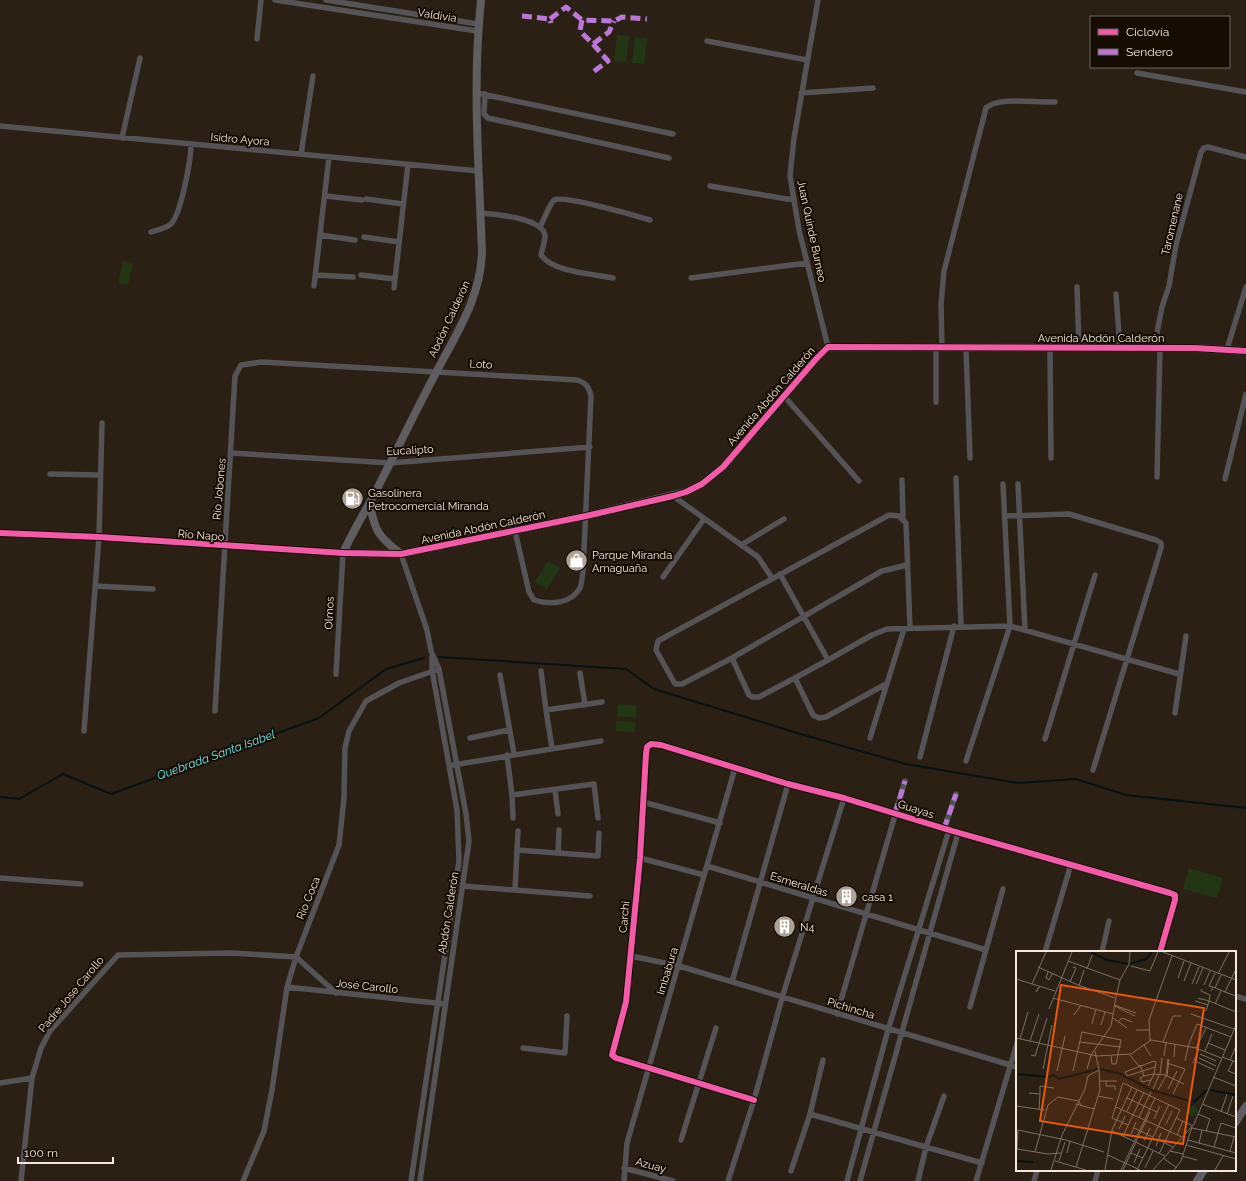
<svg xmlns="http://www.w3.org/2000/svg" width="1246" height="1181" viewBox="0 0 1246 1181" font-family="Raleway,sans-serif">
<rect width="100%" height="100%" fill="#2a2014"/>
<!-- green -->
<path fill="#233613" d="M617 35 629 36 626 62 614 61Z
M635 37 647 38 644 64 632 63Z
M123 261 133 263 128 285 118 283Z
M548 561 560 568 547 589 535 582Z
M618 704 637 706 636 718 617 716Z
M616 721 636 722 635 732 616 731Z
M1189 868 1223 878 1217 898 1183 889Z"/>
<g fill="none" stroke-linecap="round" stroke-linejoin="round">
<!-- stream -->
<path stroke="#041313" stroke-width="2" d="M439 657 626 669 654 689 804 735 906 764 1018 783 1076 779 1126 795 1246 808
M0 797 19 799 63 774 111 794 319 718 386 669 424 658"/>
<!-- street -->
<path stroke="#545355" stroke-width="5.5" d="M275 0 477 31
M326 0 478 24
M818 0 794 138 790 176 799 230 828 347
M257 39 261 0
M707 41 807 60
M1137 73 1246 92
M477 93 673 134
M801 93 873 88
M485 94 484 114 488 118 669 158
M0 126 479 171
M122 138 140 58
M301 154 313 76
M710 186 787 199H793
M325 196 362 200
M366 199 403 204
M480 213C494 214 544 218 545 236 545 242 542 249 541 255 552 272 594 274 613 278
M540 227C543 222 550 203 554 200 564 195 636 216 650 220
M151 232C157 230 167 228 171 224 181 214 191 160 191 144
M320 235 355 240
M364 237 399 242
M316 275 353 277
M361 275 395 279
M691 278 807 263
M314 286 329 157
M1077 287 1079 348
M394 288 408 164
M1116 294 1120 348
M942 348 941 304 944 271 986 108C998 96 1036 103 1055 102
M966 348 970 458
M1050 348 1051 458
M1154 348 1162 307 1169 286 1176 245 1201 152 1204 148 1208 147 1246 157
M1227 349 1246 287
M784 396 859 481
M936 402V347
M231 453 390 463 590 447
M50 474 99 475
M1157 477 1160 348
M956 478 961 626
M1225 479 1246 394
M902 480 903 518
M1018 484 1025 630
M673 496 758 557 772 578
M1006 516 1069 514 1156 540 1161 543V548L1093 770
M0 533 99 537 343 553 336 674
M741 545 784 519
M401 554 427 630 431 651 439 669 466 814 469 841 420 1181
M907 565 882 571 732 658 682 684H675L656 650 658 641 889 515 899 516 906 523 910 628
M780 574 828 660 795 678 813 715 819 718 826 717 886 684
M663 577 704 519
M95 586 153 589
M732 658 749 695 752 697H759L795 678
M828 660 872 635 887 629 1010 626 1179 674
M541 671 546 710
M580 673 585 705
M500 675 514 754
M215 711 235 376 241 365 262 362 577 380C586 383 589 387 591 396L583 572C582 577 582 583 580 588 571 604 550 605 534 600L529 592 515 531
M1175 713 1186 636
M84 731 99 537 102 423
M470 738 509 730
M870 738 904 629
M1045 739 1095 575
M552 748 546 710 602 702
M507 755 512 795 594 784 598 818
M920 757 954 626
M966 761 1010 626 1003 484
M453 765 601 741
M555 790 558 814
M512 795 513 818
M643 802 720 823
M944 829 956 794
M517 850 598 856 599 833
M558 853 559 830
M640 858 704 875
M707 866 986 950
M0 878 81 884
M463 886 590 896
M515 890 518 831
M1045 952 1071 864
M1102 952 1109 921
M631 956 679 966 1017 1067
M732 982 788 784
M287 987 445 1004
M1235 996 1246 999
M970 1007 1003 889
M837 1014 905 781
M523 1048 565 1053 567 1016
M0 1083 32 1078
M754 1100 616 1058 612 1055 626 1002 640 858 646 754 647 747 651 744 661 745 788 784 844 798 949 830 1170 893 1175 895V900L1160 952
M810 1114 982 1163
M681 1140 716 1028
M624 1168 673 1181
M791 1171 810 1114 823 1060
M21 1181 32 1078 41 1048 50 1031 118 955 232 953 296 957 336 993
M243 1181 264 1131 272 1090 287 987 296 957 339 845 344 798 345 748 349 731 366 701 399 683 439 669
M411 1181 459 861 457 810 432 670V655
M624 1181 627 1143 735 768
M728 1181 754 1100 782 998 844 798
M847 1181 888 1030 949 830
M860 1181 958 833
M918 1181 926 1147 944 1096
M976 1181 1017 1043
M1034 1181 1037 1170
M1095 1181 1098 1170"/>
<!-- secondary -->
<path stroke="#5e5d60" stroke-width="8" d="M481 0C472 84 479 169 482 253 480 299 457 332 437 371 416 410 397 450 377 489 366 510 353 531 343 553L401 554 586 516 686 492 702 484 723 467 816 359 828 347 1194 348 1246 351
M370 503C374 531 379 537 401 554
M1235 1123 1246 1106
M1197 1181 1204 1170"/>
<!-- quiet -->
<path stroke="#ba77d6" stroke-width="5" stroke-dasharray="10 5" stroke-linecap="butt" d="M522 16 550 19 551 23
M550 19 566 7 582 20 614 21 622 17 647 19
M582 20 580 31 593 44 609 32 614 21
M593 44 608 61 593 72
M895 813 905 781
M944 829 956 794"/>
<defs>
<path id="cycleway" d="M0 533 99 537 343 553 401 554 586 516 673 496 686 492 702 484 723 467 816 359 828 347 1194 348 1246 351
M754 1100 616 1058 612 1055 626 1002 640 858 646 754 647 747 651 744 661 745 788 784 844 798 949 830 1170 893 1175 895V900L1160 952"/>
</defs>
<!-- cycleway casing -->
<use href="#cycleway" stroke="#150d04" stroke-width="8"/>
<!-- cycleway -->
<use href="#cycleway" stroke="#f35aa7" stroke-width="6"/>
</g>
<!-- icons -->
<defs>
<symbol id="fuel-disc" viewBox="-11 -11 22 22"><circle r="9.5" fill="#afa396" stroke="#150d04"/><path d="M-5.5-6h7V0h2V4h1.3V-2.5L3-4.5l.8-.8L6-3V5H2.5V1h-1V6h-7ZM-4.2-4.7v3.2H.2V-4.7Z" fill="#fff"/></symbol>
<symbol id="shop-disc" viewBox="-11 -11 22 22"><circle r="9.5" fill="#afa396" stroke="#150d04"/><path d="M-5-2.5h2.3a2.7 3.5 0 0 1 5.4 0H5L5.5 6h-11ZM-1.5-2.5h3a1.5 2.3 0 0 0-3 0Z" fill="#fff"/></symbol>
<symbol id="building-disc" viewBox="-11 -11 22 22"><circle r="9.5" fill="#afa396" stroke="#150d04"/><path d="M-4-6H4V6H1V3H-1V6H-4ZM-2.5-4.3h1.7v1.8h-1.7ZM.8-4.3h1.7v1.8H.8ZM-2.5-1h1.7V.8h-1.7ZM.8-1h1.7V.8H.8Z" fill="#fff"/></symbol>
</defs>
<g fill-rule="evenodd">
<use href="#fuel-disc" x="340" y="486" width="25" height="25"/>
<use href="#shop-disc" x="564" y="548" width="25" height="25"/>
<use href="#building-disc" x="834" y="884" width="25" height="25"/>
<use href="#building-disc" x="772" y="914" width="25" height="25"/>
</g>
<g text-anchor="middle" stroke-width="4" stroke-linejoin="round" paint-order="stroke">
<!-- street labels -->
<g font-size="11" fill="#f6e9dc" stroke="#150d04">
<text transform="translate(437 15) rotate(9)" y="4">Valdivia</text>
<text transform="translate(240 139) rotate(5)" y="4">Isidro Ayora</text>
<text transform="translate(1172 224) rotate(-77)" y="4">Taromenane</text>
<text transform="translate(812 231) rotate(78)" y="4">Juan Quinde Burneo</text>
<text transform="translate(449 319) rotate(-65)" y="4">Abdón Calderón</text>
<text x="1101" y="342">Avenida Abdón Calderón</text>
<text transform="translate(481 364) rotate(3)" y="4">Loto</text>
<text transform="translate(771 396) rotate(-49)" y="4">Avenida Abdón Calderón</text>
<text transform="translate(410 450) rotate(-3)" y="4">Eucalipto</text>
<text transform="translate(219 489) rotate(-85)" y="4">Río Jobones</text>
<text transform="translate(483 527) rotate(-12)" y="4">Avenida Abdón Calderón</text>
<text transform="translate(201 535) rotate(4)" y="4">Río Napo</text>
<text transform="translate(329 613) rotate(-87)" y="4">Olmos</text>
<text transform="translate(916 809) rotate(18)" y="4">Guayas</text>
<text transform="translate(799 884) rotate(17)" y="4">Esmeraldas</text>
<text transform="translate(308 898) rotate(-68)" y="4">Río Coca</text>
<text transform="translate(448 913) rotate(-81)" y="4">Abdón Calderón</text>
<text transform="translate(624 917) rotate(-85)" y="4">Carchi</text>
<text transform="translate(667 971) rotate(-73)" y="4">Imbabura</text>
<text transform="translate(367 986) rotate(6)" y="4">José Carollo</text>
<text transform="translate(71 994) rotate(-50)" y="4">Padre Jose Carollo</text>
<text transform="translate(851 1008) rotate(17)" y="4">Pichincha</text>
<text transform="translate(651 1165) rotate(15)" y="4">Azuay</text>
</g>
<!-- poi labels -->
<g font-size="11" fill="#f6e9dc" stroke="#150d04" text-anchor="start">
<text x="368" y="497">Gasolinera<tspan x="368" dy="13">Petrocomercial Miranda</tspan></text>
<text x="592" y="559">Parque Miranda<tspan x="592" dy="13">Amaguaña</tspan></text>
<text x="862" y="901">casa 1</text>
<text x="800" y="931">N4</text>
</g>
<!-- water labels -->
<g font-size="12" font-style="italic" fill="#70e2e7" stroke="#150d04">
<text transform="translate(216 755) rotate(-20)" y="4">Quebrada Santa Isabel</text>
</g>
</g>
<!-- overview -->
<g transform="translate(1016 951)">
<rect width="220" height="220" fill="#2a2014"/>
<path d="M172 160a5 5 0 1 1 10 0a5 5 0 1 1-10 0Z" fill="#233613"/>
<path fill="none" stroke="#041313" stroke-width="2" d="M75 1 91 9 113 13 130 8 136 1M84 118 105 123 135 139 178 151 191 139M0 123 33 126 38 124 43 128 82 118M194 139 220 144M0 210 17 211"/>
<path fill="none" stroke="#7c7064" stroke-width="1" d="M147 1 220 29M52 10 104 29M115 15 134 20 142 1M22 16 62 34 99 47M71 18 76 4M220 18 209 41 220 45M32 21 30 27 33 29 36 23M202 23 213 1M162 27 168 10M0 28 39 40M168 30 175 12M54 31 60 17 57 16M16 33 30 1M176 33 183 16M180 33 187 17M188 34 194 20M63 35 68 19M23 36 20 41 24 35M197 36 193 35 199 22M199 37 205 24M195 40 197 36 209 41M37 47 97 63M182 47 193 50 194 44 185 40 186 38M179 50 192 54M199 53 205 40M98 54 120 62M99 55 119 65M33 58 56 1M190 60 193 50 220 61M175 63 218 78M58 64 65 54M97 67 111 77M103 70 106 67 116 71M76 73 80 58M85 74 89 61M120 79H133M0 87 81 105 115 103 135 89 180 97 205 107M4 88 12 61M134 89 133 69 156 5M14 90 23 63M64 91 105 96M147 91 157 65H165M192 92 209 99M128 94 135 105M172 95 181 73 215 86M180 97 190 77M189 100 196 83M184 103 200 110M15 104 19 105 31 67M114 104 123 115M148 105 150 92M158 106 159 93M206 106 220 111M183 107 200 115M214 109 220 95M169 110 172 96M217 110 212 120 220 123M181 111 198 119M151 112 169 118 157 143M177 112 183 98M124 114 128 125 124 127 126 131 135 129M27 118 36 74M71 118 75 104 95 75 100 46 104 29 113 13 114 1M41 120 49 85M57 120 66 81 105 89 100 113H96L95 105M138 123 140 111 138 110 109 121 111 125 139 116M144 123 146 107M128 125 136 123 149 124 168 133M151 125 153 108M197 126 220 135M84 130H101M90 130V135H99V139M132 135 138 123M137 138 143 124M152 138 161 120M142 139 150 125 152 108M13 142 24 143 23 159M24 143V135L38 137M82 145 97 148M111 147 141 161M60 153 78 158M186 153 220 166M0 155 29 159M100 156 166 186M111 160 121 139M205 161 211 143M182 163 194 168 190 180M211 163 217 145M123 166 135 141M160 167 177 175M138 168 144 155M150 173 156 160M112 174 96 167 107 132 164 159 143 203M118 177 137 186M176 177 220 186M103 178 109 165M96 180 149 205M115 183 120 171M161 184 167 170M107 185 128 141M143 189 157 196M172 189 183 192 186 179M128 190 134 177M183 192 220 202M170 194 220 208M140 195 145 182M198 196 205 172 220 177M154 200 167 203M214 200 218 186M19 201 32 154 42 146 62 150 66 155M45 202 32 203 1 198 2 179 50 189 88 201M51 202 54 190M115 202 127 207M92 204 124 219M166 205 181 209M147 207 161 217M39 210 70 219M43 210 49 191M118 212 124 198M60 216 84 139 83 119 79 100M129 217 137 200M35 219 46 184 69 138 72 125 83 119M89 219 96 179 116 136M105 219 139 147M107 219 134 161M121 219 153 153M137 219 178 173 220 74M158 219 165 210 176 176M199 219 207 205"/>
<path fill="#e8590c" fill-opacity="0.15" stroke="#e8590c" stroke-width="2" d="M45 34 188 57 167 193 24 170Z"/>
<rect width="220" height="220" fill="none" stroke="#f6e9dc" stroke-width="2"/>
</g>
<!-- legend -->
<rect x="1090" y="16" width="140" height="52" fill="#150d04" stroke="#6f655a"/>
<rect x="1098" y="29" width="20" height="6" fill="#f35aa7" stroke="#6f655a"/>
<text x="1126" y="36" font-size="12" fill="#f6e9dc">Ciclovía</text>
<rect x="1098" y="49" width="20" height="6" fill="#ba77d6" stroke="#6f655a"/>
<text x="1126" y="56" font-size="12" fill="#f6e9dc">Sendero</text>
<!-- scale -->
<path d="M18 1157v6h95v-6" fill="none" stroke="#f6e9dc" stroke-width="2"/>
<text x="24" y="1157" font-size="12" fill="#f6e9dc" stroke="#150d04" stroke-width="3" paint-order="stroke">100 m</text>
</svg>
